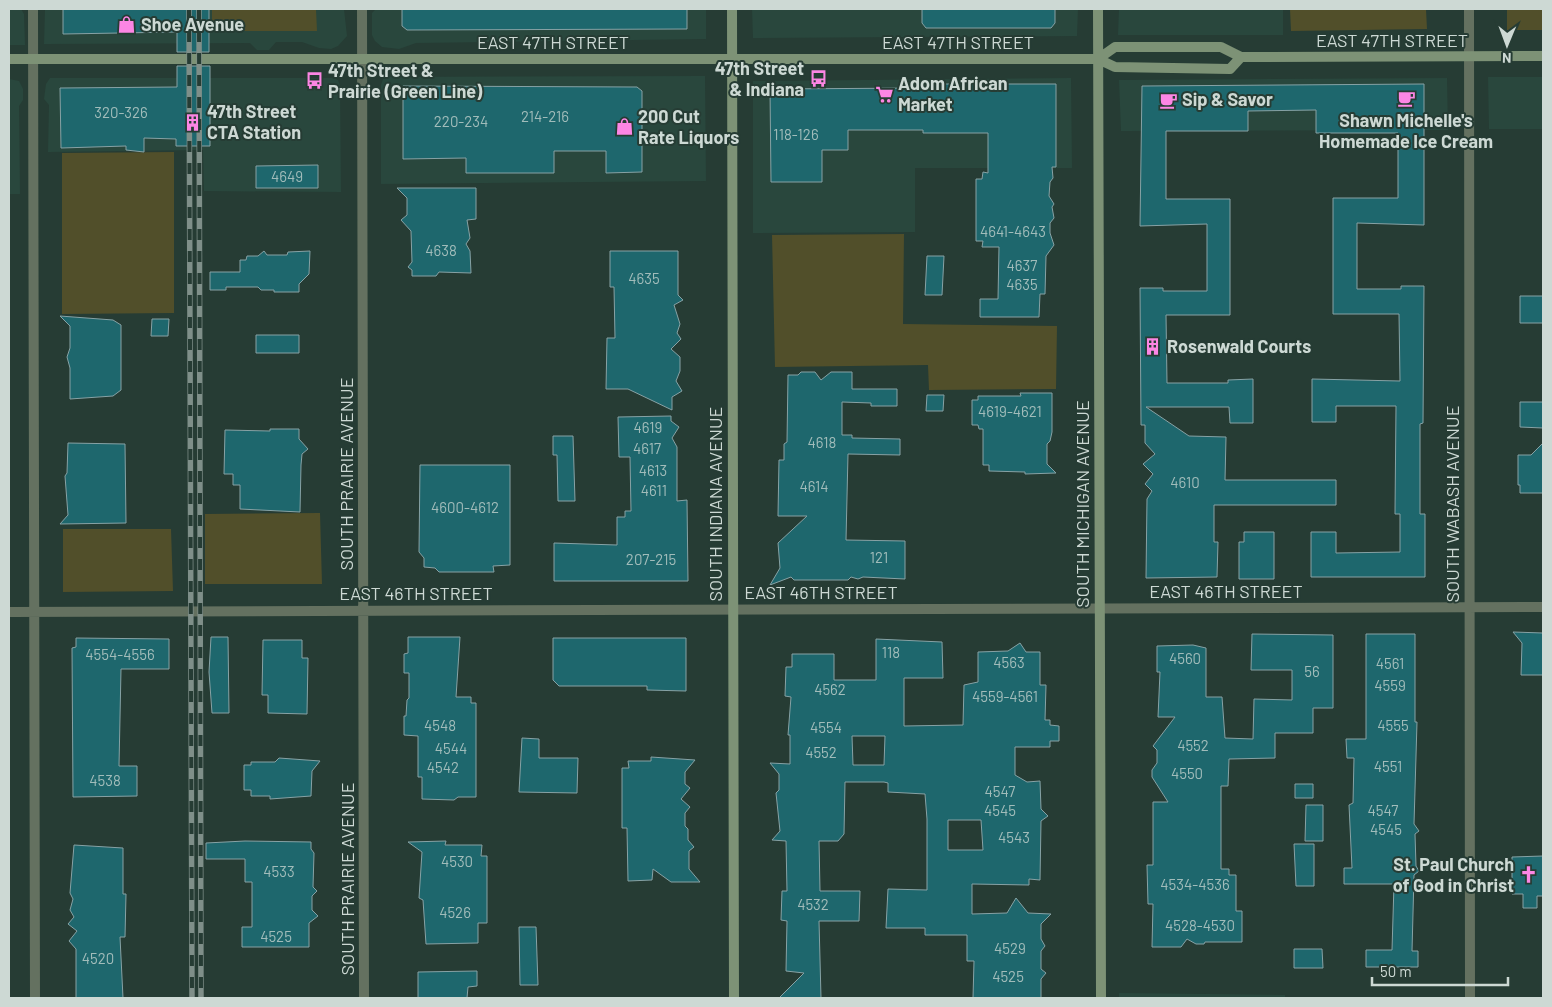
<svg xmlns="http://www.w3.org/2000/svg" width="1552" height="1007" viewBox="0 0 1552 1007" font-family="Barlow,sans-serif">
<rect width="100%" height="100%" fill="#263c34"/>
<!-- built -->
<path fill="#29473d" d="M9 9H21L24 14 25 45H9Z
M45 9H344L347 36 338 46 331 49 319 48 302 42H276L269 50H257L250 43 44 44Z
M376 9H706V39L416 43 399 49 382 47 375 41 372 35V13Z
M752 9H1078L1077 36 753 38Z
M1119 9H1283V35H1118Z
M705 76 706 181 381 184V85L383 79 388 77Z
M1488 77H1543V129H1489Z
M50 78H332L338 80 340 85 341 192 204 191 203 150 48 152 49 105 44 99 46 84Z
M1071 78 1072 168H915V232L753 233V81Z
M1447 78 1448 130 1121 131 1119 80Z
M9 79 19 81 23 89V100L19 106 20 194H9Z
M1119 993 1285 995V998H1119Z"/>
<!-- green -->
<path fill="#514f2a" d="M212 9H316L317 31H212Z
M1290 9H1426L1427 29 1291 31Z
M1507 9H1543V30H1507Z
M174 152V313L62 314V153Z
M904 234 903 324 1057 326 1056 389 929 390 928 365 775 367 772 235Z
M320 513 322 584H205V514Z
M63 529H171L173 591 63 592Z"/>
<!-- building -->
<path fill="#1e676d" stroke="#87a2a5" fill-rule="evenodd" d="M63 9H209V52H177V32L63 34Z
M402 9H687V29L407 30 402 26Z
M922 9H1055V23L1051 28H926L922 23Z
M177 66H210V146H176V139L144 138V152L126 150V146L61 148 60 88 177 87Z
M922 84H1056V167H1052L1053 178 1050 182 1049 196 1054 204 1052 207 1054 218 1050 223V233L1054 245 1046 256 1045 294H1040L1039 317H980V299H998L999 247H982L983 241H976V179H982L983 172 988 173V133H923V130H848V150H822V182H771L770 89 922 88Z
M1424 84V225L1357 223V289H1401V286H1424L1423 423 1420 424V514H1425V577H1311V532H1336V553L1400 552V514H1395L1396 406H1336V422H1312V379L1400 381 1399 314H1333V198H1398V133H1316V110L1248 111V131H1166V199H1230V315H1166L1167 383H1228V380L1253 379V423H1230L1229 407H1146L1189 436 1226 437 1225 480H1336V505H1214V542H1218L1217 577 1146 578 1147 499 1152 491 1145 484 1153 474 1143 464 1155 454 1145 443V425H1141L1140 288H1163V291H1207V224L1140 226 1142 86Z
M403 86 637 87 642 91V172L606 173V151H554V173H466V158L403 159Z
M318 165V188H256V166Z
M397 188H476V219L467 220 470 238 466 244 470 251 471 273 439 272 436 276H412V270L408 267 412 262 411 231 401 220 407 215V198Z
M264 251 267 255H287L288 252 310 251 309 274 299 284V292H274V290H261L258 287H226V290H210V272H240V260H246L247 256H258Z
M610 251H678V295L683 300 674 305 680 324 677 333 681 339 671 349 680 357V371L676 381 682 391 672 397V410L628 389H606L607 338H615L614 287H610Z
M927 256H944L942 295H925Z
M1520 296H1543V323H1520Z
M60 316 113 320 121 325V390L113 396 70 399V368L67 357 70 348V326Z
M152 319H169L168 336H151Z
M256 335H299V353H256Z
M801 372H815L821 380 831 372H852V389H897V406H871V403L842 402V435H852V438L900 439V455L848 454 846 540 905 541V579L863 577 858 579 851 577 848 580H794L791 577 770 585 780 568 778 543 807 516H778L779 460H784V444L787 442 788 375H798Z
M1020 393H1052V432L1050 441 1047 444V464L1056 473 1025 474V472L989 471V465H983V429H979L978 425H972V400H978V396H1021Z
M927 395H944L943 411H926Z
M1520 402H1543V428L1520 427Z
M671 416V421L679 427 672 438 677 447V501L687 500 688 581H554V543L617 545V517H625V511H631L630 457H619L618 417Z
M270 429H299V439L308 449 302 454 301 465 300 512 240 509V485H233V474H224L225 430 270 431Z
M553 436H573L575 501H558L557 455H553Z
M68 443 125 444 126 523 60 524 68 515 65 476 67 473Z
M1543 443V493H1520V485H1518V455H1531Z
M420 465H510V565L493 566 494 572H439L435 568 424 567V558L419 552Z
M1244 532H1274V579H1239V542H1244Z
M1513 632 1543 633V675H1521L1522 643Z
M1252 634 1333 635V708H1313V733H1275V758L1229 759 1228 786H1221V869H1229V875H1236V911H1242V942H1205L1204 944H1196L1187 939 1181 947H1152L1153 904H1148L1147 865H1153V802H1168L1152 777V770L1157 763V750L1153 746 1175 717H1158L1160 672H1157V646L1193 645 1206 648V697H1222L1225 738 1253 739 1254 699 1292 700V670H1251Z
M1366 634H1415V722H1417L1414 824 1419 831 1415 834 1416 866 1419 871 1414 875 1412 951H1418V967H1366V950H1392L1394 884H1344V868H1352L1349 805 1353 803 1354 758H1347L1346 739H1366Z
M211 637H228L229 713H212L209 672Z
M408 637H460L456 697H471V703H476V797H458L454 800 422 799V777H418V736L404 735V716H406L407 700 409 698V673H404V654L408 653Z
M76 638 169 639V669H121L119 766H137V796L73 797 72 648 76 647Z
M553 638H686V691L647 690V686H559L553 680Z
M876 639 942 642 943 678H904V726L963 725 964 685 978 682V652L1008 651 1020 643 1026 652H1040V685H1046L1045 720H1050V725L1059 726V741H1050V747H1015V775L1027 782 1040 781 1041 809 1048 816 1041 821 1040 880 1029 879V885L972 884V914L1007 913 1016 898 1028 913 1051 914 1041 924V939L1045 946 1041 951V969L1046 973 1041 979V998H973L974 961H967V935H925V928H886L888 889 927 890V819L925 794 888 792V783L884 782H845L844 834 838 841H819L820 891H860L859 921H819L821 998H779L804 973 786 971 787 921 781 920 782 891H787L786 841 772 840 780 831 776 793 779 790V774L770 763 790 764V735H788L791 697 785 696 786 667H792V654H834V680H876ZM852 736H885L884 765H853ZM948 820H981L983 850H948Z
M263 640H302V658H308L307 714 268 713V695H262Z
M522 738 539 739V758H578L577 793 519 792Z
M651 757 695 760 685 772V784L690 788 681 799 690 807 685 813V826L688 829V840L694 847 689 851V869L700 882H671L653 869 652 880 628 881 627 828H622V768H629L628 761H651Z
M279 758 320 761 312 771 311 796 270 799V796H251V790H244V765H251V762H275Z
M1295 784H1313V798H1295Z
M1306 805H1323V841H1305Z
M245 841 311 842V849L314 853 313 887 317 891 312 896V910L318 916 309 923V947H242V927H252V882H245V859H206V843Z
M446 841 445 845H482L481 856H487V923H478V943L426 944 423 900 419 898 422 852 408 842Z
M1294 844H1314V886H1296Z
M74 845 123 848V894H126L125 937H120L123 998H76V949L69 941 77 931 68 924 74 917 70 910 73 899 70 893Z
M1543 856V896H1537V908H1523V894H1512V857Z
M519 927H536L538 985H520Z
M1294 949H1322L1323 968H1294Z
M477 971V986L468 987 467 998H418V972Z"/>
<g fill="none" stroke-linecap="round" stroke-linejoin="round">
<!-- street -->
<path stroke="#647160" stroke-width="10" d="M33 9 35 998
M362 9 364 998
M1469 9 1470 998
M9 612 1543 607"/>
<!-- secondary -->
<path stroke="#7d9276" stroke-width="10" d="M732 9 734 998
M1098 9 1101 998
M9 59H1098L1115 67 1230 69 1241 57
M1098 59 1115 47H1221L1241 57 1543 56"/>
<defs>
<path id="rail" d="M189 9 192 998
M199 9 201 998"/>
</defs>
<!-- rail casing -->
<use href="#rail" stroke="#7f8f89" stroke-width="5.5"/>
<!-- rail -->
<use href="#rail" stroke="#263c34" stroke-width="4" stroke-dasharray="11" stroke-linecap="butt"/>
</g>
<!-- icons -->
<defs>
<symbol id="shop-bare" viewBox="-9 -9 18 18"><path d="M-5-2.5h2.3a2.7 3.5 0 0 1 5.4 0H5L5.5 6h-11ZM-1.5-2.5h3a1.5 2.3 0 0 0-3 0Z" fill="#fc86e4" stroke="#263c34" stroke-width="2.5" paint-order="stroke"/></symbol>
<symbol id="bus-bare" viewBox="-9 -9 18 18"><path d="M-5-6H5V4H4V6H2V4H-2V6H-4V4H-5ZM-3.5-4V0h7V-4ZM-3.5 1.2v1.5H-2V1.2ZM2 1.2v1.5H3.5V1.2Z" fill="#fc86e4" stroke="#263c34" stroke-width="2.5" paint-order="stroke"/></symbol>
<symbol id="supermarket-bare" viewBox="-9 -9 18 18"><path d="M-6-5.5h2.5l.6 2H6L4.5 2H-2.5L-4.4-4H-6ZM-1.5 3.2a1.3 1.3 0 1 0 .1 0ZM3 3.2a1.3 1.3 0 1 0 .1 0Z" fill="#fc86e4" stroke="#263c34" stroke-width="2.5" paint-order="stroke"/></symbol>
<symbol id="cafe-bare" viewBox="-9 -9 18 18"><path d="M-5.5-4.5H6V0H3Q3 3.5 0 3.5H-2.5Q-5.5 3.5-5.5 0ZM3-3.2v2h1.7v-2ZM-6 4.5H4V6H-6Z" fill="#fc86e4" stroke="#263c34" stroke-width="2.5" paint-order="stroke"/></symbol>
<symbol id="building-bare" viewBox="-9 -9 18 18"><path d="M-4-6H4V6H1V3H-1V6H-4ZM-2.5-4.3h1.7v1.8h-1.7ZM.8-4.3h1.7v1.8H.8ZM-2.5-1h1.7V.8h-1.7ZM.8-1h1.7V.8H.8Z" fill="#fc86e4" stroke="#263c34" stroke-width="2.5" paint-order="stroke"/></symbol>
<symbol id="church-bare" viewBox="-9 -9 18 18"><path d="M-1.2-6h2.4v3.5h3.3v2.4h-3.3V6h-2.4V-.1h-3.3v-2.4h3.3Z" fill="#fc86e4" stroke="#263c34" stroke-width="2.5" paint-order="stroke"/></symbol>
</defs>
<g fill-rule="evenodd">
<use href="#shop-bare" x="114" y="12" width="25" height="25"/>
<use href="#bus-bare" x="806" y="66" width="25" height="25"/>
<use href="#bus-bare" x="302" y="68" width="25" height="25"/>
<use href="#supermarket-bare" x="872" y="82" width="25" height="25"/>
<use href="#cafe-bare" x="1394" y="86" width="25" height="25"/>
<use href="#cafe-bare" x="1156" y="88" width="25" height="25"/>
<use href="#building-bare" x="180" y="110" width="25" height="25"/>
<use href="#shop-bare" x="612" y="114" width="25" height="25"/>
<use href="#building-bare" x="1140" y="334" width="25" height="25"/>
<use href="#church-bare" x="1516" y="862" width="25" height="25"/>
</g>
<g text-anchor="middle" stroke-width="4" stroke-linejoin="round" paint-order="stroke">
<!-- number labels -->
<g font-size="15" fill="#a1bcba">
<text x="121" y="118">320-326</text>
<text x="545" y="122">214-216</text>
<text x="461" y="127">220-234</text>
<text x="796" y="140">118-126</text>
<text x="287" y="182">4649</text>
<text x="1013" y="237">4641-4643</text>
<text x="441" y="256">4638</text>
<text x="1022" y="271">4637</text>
<text x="644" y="284">4635</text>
<text x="1022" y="290">4635</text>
<text x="1010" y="417">4619-4621</text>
<text x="648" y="433">4619</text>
<text x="822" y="448">4618</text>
<text x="647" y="454">4617</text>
<text x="653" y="476">4613</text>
<text x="1185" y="488">4610</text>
<text x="814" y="492">4614</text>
<text x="654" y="496">4611</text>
<text x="465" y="513">4600-4612</text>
<text x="879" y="563">121</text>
<text x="651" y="565">207-215</text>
<text x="891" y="658">118</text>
<text x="120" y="660">4554-4556</text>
<text x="1185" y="664">4560</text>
<text x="1009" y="668">4563</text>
<text x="1390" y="669">4561</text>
<text x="1312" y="677">56</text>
<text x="1390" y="691">4559</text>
<text x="830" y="695">4562</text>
<text x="1005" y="702">4559-4561</text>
<text x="440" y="731">4548</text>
<text x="1393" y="731">4555</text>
<text x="826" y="733">4554</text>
<text x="1193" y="751">4552</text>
<text x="451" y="754">4544</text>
<text x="821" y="758">4552</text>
<text x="1388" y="772">4551</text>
<text x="443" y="773">4542</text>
<text x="1187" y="779">4550</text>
<text x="105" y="786">4538</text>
<text x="1000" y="797">4547</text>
<text x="1000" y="816">4545</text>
<text x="1383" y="816">4547</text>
<text x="1386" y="835">4545</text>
<text x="1014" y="843">4543</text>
<text x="457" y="867">4530</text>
<text x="279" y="877">4533</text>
<text x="1195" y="890">4534-4536</text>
<text x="813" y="910">4532</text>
<text x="455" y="918">4526</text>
<text x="1200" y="931">4528-4530</text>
<text x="276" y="942">4525</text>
<text x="1010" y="954">4529</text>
<text x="98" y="964">4520</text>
<text x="1008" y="982">4525</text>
</g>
<!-- poi labels -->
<g font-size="18" font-weight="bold" fill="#cdd9d4" stroke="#263c34" text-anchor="start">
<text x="141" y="31">Shoe Avenue</text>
<text x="804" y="75" text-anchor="end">47th Street<tspan x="804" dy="21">&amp; Indiana</tspan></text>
<text x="328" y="77">47th Street &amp;<tspan x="328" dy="21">Prairie (Green Line)</tspan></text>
<text x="898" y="90">Adom African<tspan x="898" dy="21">Market</tspan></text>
<text x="1182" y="106">Sip &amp; Savor</text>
<text x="207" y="118">47th Street<tspan x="207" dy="21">CTA Station</tspan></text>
<text x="638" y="123">200 Cut<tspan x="638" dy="21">Rate Liquors</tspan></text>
<text x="1406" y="127" text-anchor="middle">Shawn Michelle's<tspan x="1406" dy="21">Homemade Ice Cream</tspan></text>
<text x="1167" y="353">Rosenwald Courts</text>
<text x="1514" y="871" text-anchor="end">St. Paul Church<tspan x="1514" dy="21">of God in Christ</tspan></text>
</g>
<!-- street labels -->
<g font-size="18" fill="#cdd9d4" stroke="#263c34">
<text x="1392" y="47">EAST 47TH STREET</text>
<text x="553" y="49">EAST 47TH STREET</text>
<text x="958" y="49">EAST 47TH STREET</text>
<text transform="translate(347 474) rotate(-90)" y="6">SOUTH PRAIRIE AVENUE</text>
<text transform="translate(716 504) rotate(-90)" y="6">SOUTH INDIANA AVENUE</text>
<text transform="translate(1083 504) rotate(-90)" y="6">SOUTH MICHIGAN AVENUE</text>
<text transform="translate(1453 504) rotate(-90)" y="6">SOUTH WABASH AVENUE</text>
<text x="1226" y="598">EAST 46TH STREET</text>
<text x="821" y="599">EAST 46TH STREET</text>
<text x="416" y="600">EAST 46TH STREET</text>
<text transform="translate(348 879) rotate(-90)" y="6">SOUTH PRAIRIE AVENUE</text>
</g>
</g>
<!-- border -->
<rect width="1552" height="1007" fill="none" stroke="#cdd9d4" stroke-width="20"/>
<!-- north arrow -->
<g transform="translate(1507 45) rotate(181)" stroke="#263c34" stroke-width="4" paint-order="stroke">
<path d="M0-4L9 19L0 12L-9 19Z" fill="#cdd9d4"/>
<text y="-8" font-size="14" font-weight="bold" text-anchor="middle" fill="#cdd9d4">N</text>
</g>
<!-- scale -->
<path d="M1372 977v8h136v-8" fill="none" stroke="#cdd9d4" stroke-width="2.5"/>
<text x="1380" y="977" font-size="15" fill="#cdd9d4" stroke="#263c34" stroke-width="4" paint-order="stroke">50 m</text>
</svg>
